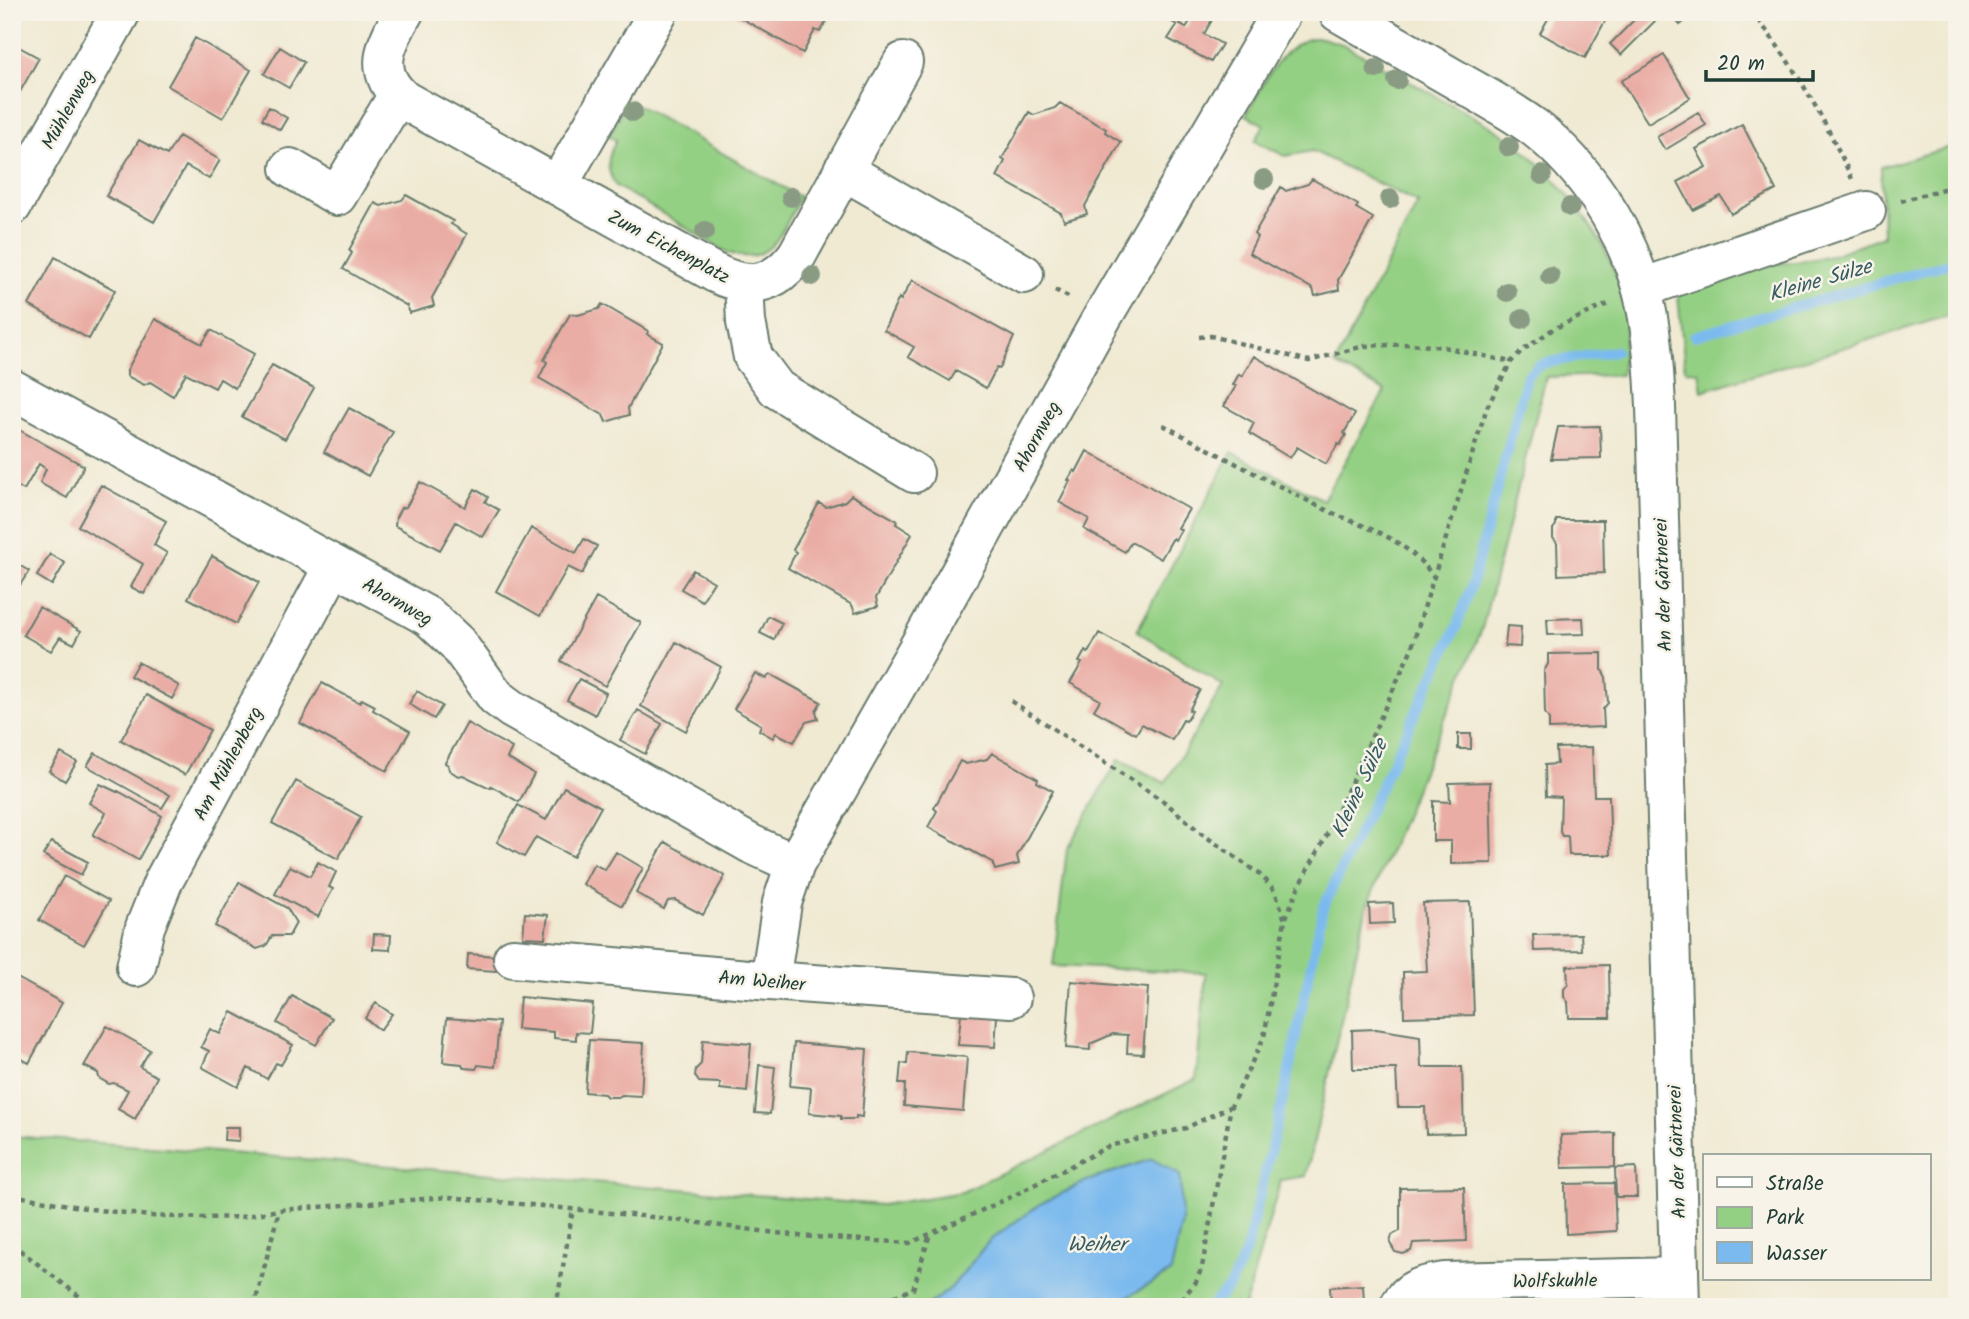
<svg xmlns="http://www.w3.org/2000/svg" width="1969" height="1319" viewBox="0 0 1969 1319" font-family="Kalam,sans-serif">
<rect width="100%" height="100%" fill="#f7f3e8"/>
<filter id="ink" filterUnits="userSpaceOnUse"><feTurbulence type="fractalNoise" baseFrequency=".0143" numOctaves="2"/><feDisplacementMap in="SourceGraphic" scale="14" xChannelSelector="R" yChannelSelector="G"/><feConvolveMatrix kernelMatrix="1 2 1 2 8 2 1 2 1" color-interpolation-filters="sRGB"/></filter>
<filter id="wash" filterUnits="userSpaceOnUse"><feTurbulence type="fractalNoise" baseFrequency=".00686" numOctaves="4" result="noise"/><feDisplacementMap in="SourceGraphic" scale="28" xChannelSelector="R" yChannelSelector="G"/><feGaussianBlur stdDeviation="1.57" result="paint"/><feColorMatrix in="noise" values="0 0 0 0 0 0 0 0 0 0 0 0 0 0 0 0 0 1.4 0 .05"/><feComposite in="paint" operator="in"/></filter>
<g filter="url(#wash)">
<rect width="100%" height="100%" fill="#f0ead3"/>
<!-- green -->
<path fill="#94d084" stroke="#5a865c" stroke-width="2" d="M1312 38H1322L1342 44 1499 131C1553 167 1622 249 1625 317 1627 336 1623 356 1621 375L1546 377 1482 629 1367 906 1306 1176 1281 1180 1245 1305 1241 1307H1106L1120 1301 1171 1272 1152 1159 1087 1181 1040 1204 989 1241 951 1288 926 1307H12V1136L882 1205 962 1192 1196 1079 1206 973 1053 966 1067 849 1119 759 1165 783 1223 686 1137 631 1232 452 1323 500 1385 391 1335 364 1418 203 1313 151 1285 156 1255 141 1264 125 1246 115C1263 87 1277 47 1312 38Z
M628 100 800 197C783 228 773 268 729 253L616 186C605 168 607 158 616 140L609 136Z
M1957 145V313L1702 391 1699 372 1685 370 1678 295 1751 264 1789 263 1827 257 1883 236 1881 167Z"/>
<!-- water -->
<path fill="#7abaee" stroke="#4c7c91" stroke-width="2" d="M1152 1159 1180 1175 1182 1221 1171 1272 1120 1301 1106 1307H926L951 1288 989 1241 1040 1204 1087 1181Z"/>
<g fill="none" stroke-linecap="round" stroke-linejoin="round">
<!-- stream -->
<path stroke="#7abaee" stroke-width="10" d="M1694 336 1957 261
M12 1300 22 1307
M1210 1307 1230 1286 1246 1251 1283 1099 1323 908 1457 626 1472 584 1527 376 1538 366 1550 362 1616 351"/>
</g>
<g id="blocks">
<!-- building -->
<path fill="#eaada5" d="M730 12H826L824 16 828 19 820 32 815 30 803 53Z
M1155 12H1187L1180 24 1186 28 1195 12 1212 20 1204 34 1222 44 1211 62 1168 39 1177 25Z
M1552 12H1610L1585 58 1540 33Z
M1642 12H1647L1655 21 1621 55 1610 44Z
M1669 12H1696L1680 25Z
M195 38 251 70 223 118 168 86Z
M12 43 39 58 12 106Z
M280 47 304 62 289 88 264 74Z
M1664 55 1690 98 1648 123 1621 81Z
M1060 103 1106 129 1105 132 1121 142 1085 206 1087 214 1064 221 1061 213 997 177 1005 161 1002 159 1029 112 1034 115 1055 108Z
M269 107 287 118 280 130 262 119Z
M1698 112 1706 125 1665 150 1657 137Z
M1742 124 1776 190 1731 214 1721 196 1693 210 1678 182 1706 167 1696 149Z
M179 136 220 160 209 179 186 166 154 222 106 196 139 140 167 155Z
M1312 179 1358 205 1356 208 1373 218 1338 280 1339 290 1315 296 1313 289 1249 253 1257 237 1254 234 1281 187 1286 191 1308 184Z
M406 195 453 221 451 224 467 234 432 298 434 306 410 313 407 306 343 269 352 253 349 250 375 203 381 206 402 200Z
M55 257 115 290 89 339 29 305Z
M912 280 1014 337 1000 368 997 367 986 388 956 371 950 381 908 357 914 347 884 330 899 298 901 300Z
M602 304 648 331 647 334 663 343 628 408 629 415 606 422 603 415 539 378 547 362 544 360 570 314 578 315 599 309Z
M155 319 202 344 211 330 254 354 235 388 220 379 215 388 186 373 173 396 150 382 144 385 127 376V370Z
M1254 356 1355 414 1344 433 1346 435 1340 445 1338 444 1326 464 1297 447 1290 458 1249 433 1254 423 1224 406 1236 386 1233 385 1239 374 1242 376Z
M272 365 314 388 285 439 242 417Z
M349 408 393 432 368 476 324 452Z
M12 426 84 466 67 498 40 483 46 469 39 464 24 490 12 484Z
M1600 426 1601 458 1551 459 1558 427Z
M1087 451 1189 509 1178 528 1181 530 1175 540 1173 538 1161 559 1131 542 1125 552 1084 529 1089 519 1059 502 1070 481 1068 480 1074 470 1076 472Z
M420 482 465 507 475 489 488 497 485 502 499 510 483 537 456 522 440 550 395 526 396 517 401 508 406 507Z
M101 485 166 521 154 545 167 553 144 594 131 587 143 564 78 526Z
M851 495 898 521 896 524 912 534 876 598 878 606 855 613 852 605 788 568 796 552 793 550 819 503 826 507 845 501Z
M1556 520H1603L1604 573 1558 575 1557 543 1553 538V529L1556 525Z
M531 528 576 553 584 539 597 546 582 574 568 567 540 616 496 591Z
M50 554 65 563 52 585 37 576Z
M212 556 259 582 236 624 188 598Z
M12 561 29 571 20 585 12 580Z
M693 570 714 582 702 601 681 589Z
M596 598 641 623 605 686 561 661Z
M39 607 81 631 74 644 60 637 51 651 23 635Z
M768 616 782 623 774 640 760 633Z
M1583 618 1584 634 1548 635 1547 619Z
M1507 626 1521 627 1520 647 1505 646Z
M1099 633 1200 690 1189 710 1192 711 1186 721 1183 720 1172 740 1142 724 1136 734 1094 710 1100 700 1070 683 1082 663 1079 662 1085 651 1088 653Z
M676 642 721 667 686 731 641 706Z
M1602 653V670L1606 677 1608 703 1603 709 1604 727 1549 729V719L1545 713 1544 671 1548 664V654Z
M138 662 179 686 172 699 130 676Z
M755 673 766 679 770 674 821 702 816 711 818 719 806 722 794 742 776 733 773 738 759 730 761 725 734 709Z
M579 679 606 693 595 715 567 700Z
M322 683 360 703 362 699 375 706 373 710 410 731 387 771 300 723Z
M417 691 442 706 434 719 409 704Z
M146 695 210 730 185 775 121 740Z
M638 710 662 724 645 754 620 740Z
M467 723 512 748 507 758 534 774 519 802 491 786 490 788 463 775 458 776 449 770 448 765 445 763Z
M1458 734H1471V749H1458Z
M1592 747 1594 796H1609L1611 855H1569L1568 836H1562L1560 832 1561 797 1546 796 1545 765 1557 764 1556 748Z
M61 753 77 762 65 781 49 771Z
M95 753 170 795 162 808 87 766Z
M992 753 1038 779 1037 782 1053 791 1017 856 1019 864 995 870 992 862 928 827 937 811 934 808 960 761 966 764 987 759Z
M296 781 361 817 338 859 272 823Z
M1490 782 1492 863 1451 864V841H1433V801L1450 802 1449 783Z
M100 784 117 792 118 791 162 816 138 860 93 835 106 813 89 803Z
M564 787 601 807 573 857 536 837 524 857 497 842 518 805 546 820Z
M51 842 88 862 81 875 43 855Z
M665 842 725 876 703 915 675 900 668 901 664 909 636 893Z
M616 852 643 868 622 906 583 884 594 864 605 870Z
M318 862 336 872 329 887 333 889 318 917 275 894 290 866 310 876Z
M64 876 109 901 84 945 39 920Z
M239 882 287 908 296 923 289 936H272L266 946 257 949 215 926Z
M1470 902 1474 1015 1404 1017 1403 972 1427 971 1423 903Z
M1393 903 1394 923 1370 924 1369 904Z
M525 913 548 915 545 938 523 937Z
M374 934 391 935 390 950 373 949Z
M1581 934 1582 950 1534 951 1533 935Z
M468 954 497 956 496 971 467 969Z
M1609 965 1610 1018H1569L1568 1002 1564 997V989L1568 984 1567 966Z
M12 975 62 1003 29 1063 12 1053Z
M1071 981 1148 988 1143 1054 1127 1053 1128 1035 1113 1034 1090 1044V1050L1066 1048Z
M292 996 332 1018 316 1045 277 1023Z
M520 997 593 1004 590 1033 576 1032V1040L554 1038V1032L517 1029Z
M376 1003 392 1014 380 1030 365 1018Z
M232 1012 293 1045 281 1065 276 1063 267 1079 248 1068 238 1087 202 1067 209 1051 201 1047 210 1029 220 1034Z
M961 1014 997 1016 995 1047 958 1045Z
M447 1018 499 1022 495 1067 478 1065 476 1069 464 1068 462 1064 443 1062Z
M107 1026 150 1050 140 1067 157 1077 135 1119 118 1109 128 1090 114 1083 109 1084 99 1078 98 1073 84 1066Z
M1376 1029 1420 1036 1421 1067H1462L1464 1133 1426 1134 1425 1107H1398L1396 1069H1353L1352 1030Z
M589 1040 644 1043 641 1096 622 1095 618 1097H607L604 1094 585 1092Z
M703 1040 751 1044 747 1092 720 1089V1083L699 1082 695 1076 696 1069 701 1064Z
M794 1043 867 1049 862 1117 856 1116V1119H841V1116L809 1113 811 1088 790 1086Z
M908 1052 967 1057 963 1111 904 1106 905 1084H899L901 1063 907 1064Z
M759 1065 775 1067 770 1114 755 1113Z
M225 1127H239V1141L224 1140Z
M1615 1133V1167L1562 1168 1561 1135Z
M1636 1167 1637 1197H1616L1615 1168Z
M1614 1183 1616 1231 1566 1234 1565 1184Z
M1464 1187 1466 1241 1413 1243 1411 1251 1403 1254 1395 1252 1390 1243 1392 1235 1400 1231V1188Z
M1363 1285 1364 1303 1331 1305 1330 1287Z"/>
</g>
</g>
<g filter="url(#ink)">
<use href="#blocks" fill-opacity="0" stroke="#687a6c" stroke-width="2"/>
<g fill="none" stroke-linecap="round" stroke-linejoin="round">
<defs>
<path id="minor" d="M404 12C385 45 371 71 404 100L715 273C749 290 774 286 797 255L903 62
M1338 12C1378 35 1418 58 1458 81 1484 96 1511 110 1535 128 1586 168 1625 228 1642 290 1652 327 1654 367 1656 406L1680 1307
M290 168 337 196 398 95
M843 170 1024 274
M558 185 658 12
M12 206 121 12
M744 283 746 322 753 357 777 389 914 473
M1642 288 1866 211
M12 389 429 617 457 643 496 697 512 709 751 844 795 864 917 650 1103 316 1282 12
M513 958 770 981 1011 998
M136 967 145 927 163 882 334 565
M770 981 782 903 795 864
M1399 1307C1408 1288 1424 1285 1444 1282L1679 1277"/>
</defs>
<!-- minor casing -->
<use href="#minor" stroke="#687a6c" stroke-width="42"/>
<!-- path -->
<path stroke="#687a6c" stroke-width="4.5" stroke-dasharray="5 5" stroke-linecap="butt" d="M1752 12C1793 63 1825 119 1852 179
M1901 201 1957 185
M1055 290 1072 299
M1199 337 1211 336 1309 361 1364 346 1410 344 1444 347 1511 362
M1163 425C1214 452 1265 479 1316 505 1363 529 1400 532 1434 577
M1011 701 1166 803 1201 833 1259 874 1275 891 1285 920
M12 1195 91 1209 150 1216 201 1218 241 1217 279 1210 449 1197 652 1217 800 1236 910 1243 1011 1197 1109 1146 1186 1128 1231 1106
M12 1244 93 1307
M254 1307 279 1210
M556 1307 573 1209
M866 1307 913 1289 930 1234
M1175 1307 1196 1282 1202 1267 1231 1106 1264 1037 1285 920 1299 886 1331 827 1411 650 1487 407 1511 362 1522 351 1553 329 1608 304"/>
<!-- minor -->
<use href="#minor" stroke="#fff" stroke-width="38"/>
</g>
<!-- trees -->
<g fill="#8a9b84">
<circle cx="1376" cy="69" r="10"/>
<circle cx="1397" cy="80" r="10"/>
<circle cx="633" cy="112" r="10"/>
<circle cx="1509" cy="147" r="10"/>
<circle cx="1542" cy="175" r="10"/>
<circle cx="1264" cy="179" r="10"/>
<circle cx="791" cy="197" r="10"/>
<circle cx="1390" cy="199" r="10"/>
<circle cx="1570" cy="207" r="10"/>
<circle cx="705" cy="231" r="10"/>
<circle cx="812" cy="276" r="10"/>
<circle cx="1550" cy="276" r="10"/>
<circle cx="1507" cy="292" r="10"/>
<circle cx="1522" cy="319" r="10"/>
</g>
</g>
<g text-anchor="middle" stroke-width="5" stroke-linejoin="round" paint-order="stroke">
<!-- street labels -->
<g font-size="19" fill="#1f3d34" stroke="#f7f3e8">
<text transform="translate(67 109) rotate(-61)" y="7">Mühlenweg</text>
<text transform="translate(669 246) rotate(28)" y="7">Zum Eichenplatz</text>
<text transform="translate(1036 436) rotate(-61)" y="7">Ahornweg</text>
<text transform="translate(1662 585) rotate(-92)" y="7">An der Gärtnerei</text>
<text transform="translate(398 601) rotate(30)" y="7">Ahornweg</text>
<text transform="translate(227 763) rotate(-62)" y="7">Am Mühlenberg</text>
<text transform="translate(762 980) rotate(5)" y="7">Am Weiher</text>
<text transform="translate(1676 1152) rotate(-92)" y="7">An der Gärtnerei</text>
<text transform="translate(1555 1280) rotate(-1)" y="7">Wolfskuhle</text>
</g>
<!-- water labels -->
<g font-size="21" font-style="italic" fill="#365c62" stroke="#f7f3e8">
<text transform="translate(1820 280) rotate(-16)" y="7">Kleine Sülze</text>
<text transform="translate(1359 788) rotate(-65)" y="7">Kleine Sülze</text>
<text x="1097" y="1251">Weiher</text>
</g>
</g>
<!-- margin -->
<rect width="1969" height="1319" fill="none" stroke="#f7f3e8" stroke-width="42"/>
<!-- legend -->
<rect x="1703" y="1154" width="228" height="126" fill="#f7f3e8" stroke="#a1aaa0" stroke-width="2"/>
<rect x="1717" y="1177" width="35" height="10" fill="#ffffff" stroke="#a1aaa0" stroke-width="2"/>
<text x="1766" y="1190" font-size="21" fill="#1f3d34">Straße</text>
<rect x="1717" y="1207" width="35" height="21" fill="#94d084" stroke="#a1aaa0" stroke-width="2"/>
<text x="1766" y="1224" font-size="21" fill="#1f3d34">Park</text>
<rect x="1717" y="1242" width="35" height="21" fill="#7abaee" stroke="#a1aaa0" stroke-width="2"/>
<text x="1766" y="1260" font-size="21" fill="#1f3d34">Wasser</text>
<!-- scale -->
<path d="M1706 70v10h107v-10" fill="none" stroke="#1f3d34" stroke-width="3.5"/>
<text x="1717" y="70" font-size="21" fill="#1f3d34" stroke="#f7f3e8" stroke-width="5" paint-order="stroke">20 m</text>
</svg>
